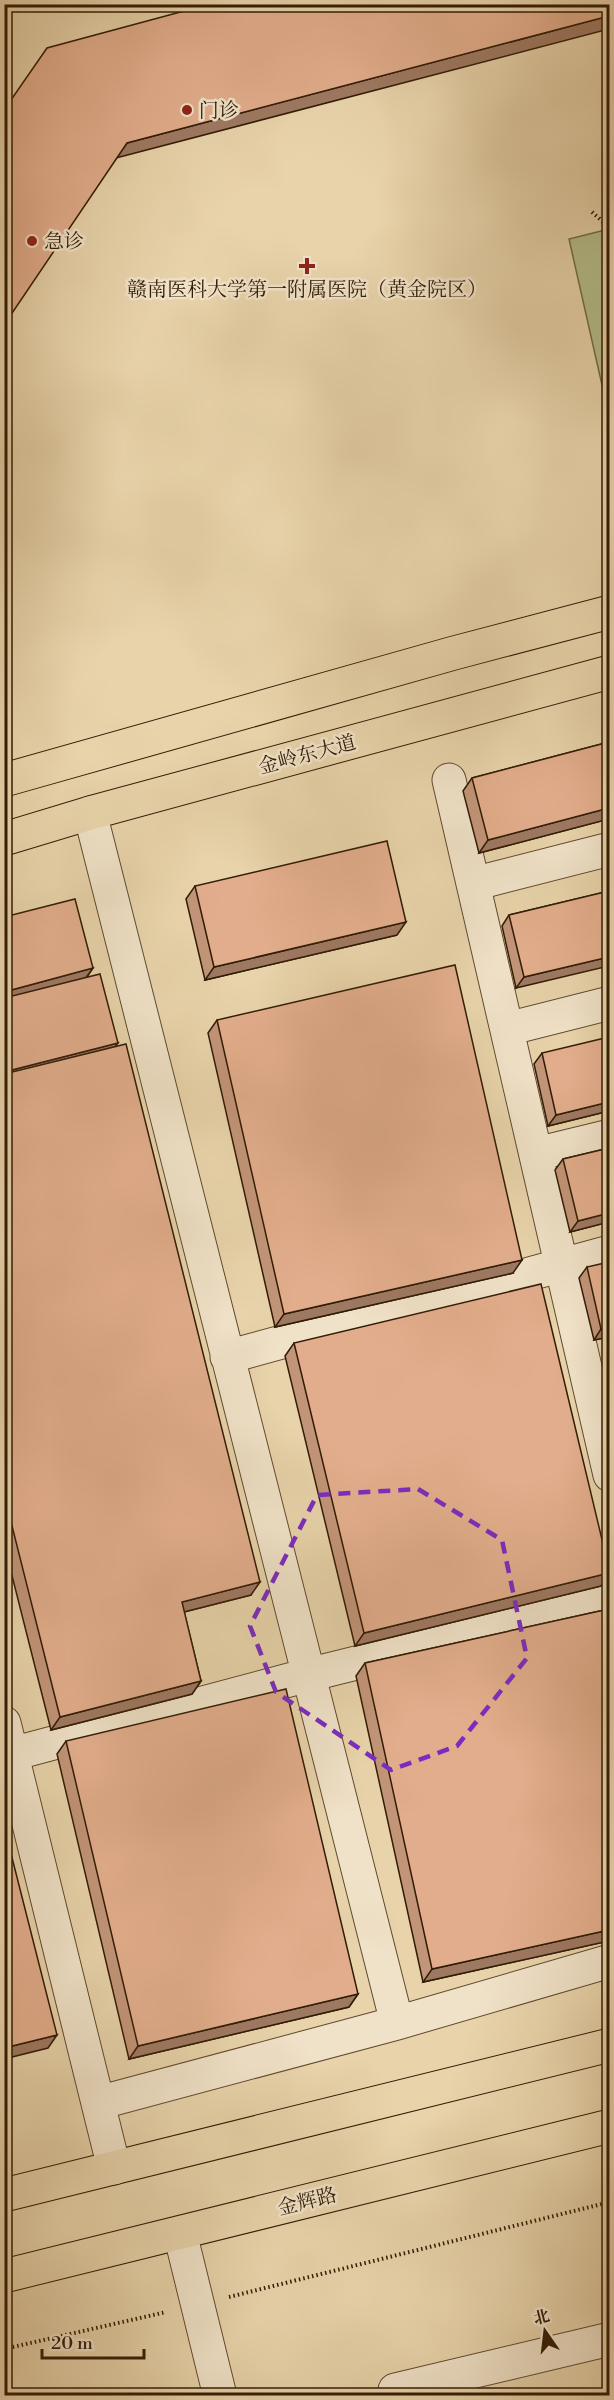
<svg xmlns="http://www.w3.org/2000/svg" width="614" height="2400" viewBox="0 0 614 2400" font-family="'Libre Bodoni','Noto Serif SC',serif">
<rect width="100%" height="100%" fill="#e8d3aa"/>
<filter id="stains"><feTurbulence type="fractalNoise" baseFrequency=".00333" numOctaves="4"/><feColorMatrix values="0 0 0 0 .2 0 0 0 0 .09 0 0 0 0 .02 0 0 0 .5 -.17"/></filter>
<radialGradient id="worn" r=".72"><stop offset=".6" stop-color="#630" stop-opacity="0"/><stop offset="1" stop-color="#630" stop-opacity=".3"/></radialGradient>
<!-- green -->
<path fill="#b4bd8a" stroke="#736c48" stroke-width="1.5" d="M609 229H610L609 416 569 239Z"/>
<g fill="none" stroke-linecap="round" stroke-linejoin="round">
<defs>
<path id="minor" d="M449 780 610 1475
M90 813 397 2023
M473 884 610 849
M507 1029 610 1003
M536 1154 610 1136
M227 1357 610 1252
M4 1723 114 2168
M12 1754 308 1675 610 1600
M98 2103 397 2023 610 1961
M180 2233 220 2396
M396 2396 395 2390 610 2339"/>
<path id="major" d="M4 780 454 653 610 612
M4 839 90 813 610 672
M4 2195 610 2045
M4 2276 610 2126"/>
</defs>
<!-- minor casing -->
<use href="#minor" stroke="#604a2f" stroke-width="35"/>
<!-- major casing -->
<use href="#major" stroke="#321c06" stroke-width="35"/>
<!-- path -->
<path stroke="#321c06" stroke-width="4" stroke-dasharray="1.5 3" stroke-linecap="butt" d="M592 212 610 228
M229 2297 610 2202
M4 2349 166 2312"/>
<!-- minor -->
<use href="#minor" stroke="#f0e2c8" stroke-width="33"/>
<!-- major -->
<use href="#major" stroke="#e8d3aa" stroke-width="33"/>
</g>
<!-- wall -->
<path fill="#c29578" stroke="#321c06" stroke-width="1.5" d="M609 742V819L479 853 463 791 472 778Z
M195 886 397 935 205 980 186 899Z
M609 891 516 988 502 926 509 915Z
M4 917 93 968 87 977 115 1046 251 1595 184 1612 201 1681 192 1694 51 1730 4 1544Z
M217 1020 513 1273 275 1327 208 1033Z
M542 1053 609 1111 548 1126 534 1064Z
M609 1148V1222L570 1232 555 1170 563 1159Z
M587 1267 609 1337 594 1340 579 1278Z
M294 1343 601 1586 355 1646 285 1356Z
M609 1609V1941L423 1982 356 1676 365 1663Z
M66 1741 358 1994 349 2007 129 2059 57 1754Z"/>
<!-- shaded-wall -->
<path fill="#9e7962" stroke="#321c06" stroke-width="1.5" d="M609 16V29L116 158 127 143Z
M609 808V819L479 853 488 840Z
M406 922 397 935 205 980 214 967Z
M609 957V966L516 988 524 977Z
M93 968 85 979 4 1001V992Z
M118 1043 110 1054 4 1081V1072Z
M609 1102V1111L548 1126 556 1115Z
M609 1213V1222L570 1232 578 1221Z
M522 1260 513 1273 275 1327 284 1314Z
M609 1327V1337L594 1340 601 1329Z
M609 1573 601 1586 355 1646 364 1633Z
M260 1582 251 1595 172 1615 182 1602Z
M201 1681 192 1694 51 1730 60 1717Z
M609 1930V1941L423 1982 432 1969Z
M358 1994 349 2007 129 2059 138 2046Z
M57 2035 48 2048 4 2059V2048Z"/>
<!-- building -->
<path fill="#e2ad8c" stroke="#321c06" stroke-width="1.5" d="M210 4H609V16L127 143 4 325V110L47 48Z
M609 742V808L488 840 472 778Z
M387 841 406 922 214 967 195 886Z
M609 891V957L524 977 509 915Z
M75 899 93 968 4 992V917Z
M455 965 522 1260 284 1314 217 1020Z
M100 974 118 1043 4 1072V998Z
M609 1037V1102L556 1115 542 1053Z
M126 1044 260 1582 182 1602 201 1681 60 1717 4 1494V1074Z
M609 1148V1213L578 1221 563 1159Z
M609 1262V1327L601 1329 587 1267Z
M541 1284 609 1569V1573L364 1633 294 1343Z
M609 1609V1930L432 1969 365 1663Z
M286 1689 358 1994 138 2046 66 1741Z
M4 1826 57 2035 4 2048Z"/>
<!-- marked area -->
<path fill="none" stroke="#7b2cbf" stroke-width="4.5" stroke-dasharray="12 8" stroke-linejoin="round" d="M418 1489 502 1540 527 1658 457 1746 391 1770 276 1692 250 1626 317 1495Z"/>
<!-- markers -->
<g fill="#8f2418" stroke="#f0e2c8" stroke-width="2">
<circle cx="187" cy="110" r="6"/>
<circle cx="32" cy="241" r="6"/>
<path d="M304 257h6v6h6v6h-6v6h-6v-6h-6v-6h6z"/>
</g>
<g text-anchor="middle" stroke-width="5" stroke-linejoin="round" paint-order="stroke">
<!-- poi labels -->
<g font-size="20" fill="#321c06" stroke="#f0e2c8" text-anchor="start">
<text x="199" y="117">门诊</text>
<text x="44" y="248">急诊</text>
<text x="307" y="296" text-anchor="middle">赣南医科大学第一附属医院（黄金院区）</text>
</g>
<!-- street labels -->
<g font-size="20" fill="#321c06" stroke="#f0e2c8">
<text transform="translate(307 754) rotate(-15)" y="7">金岭东大道</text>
<text transform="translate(307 2201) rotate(-14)" y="7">金辉路</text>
</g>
</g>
<!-- margin -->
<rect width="614" height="2400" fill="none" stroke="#e8d3aa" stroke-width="24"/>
<rect x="6" y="6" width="602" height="2388" fill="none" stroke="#321c06" stroke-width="3"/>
<rect x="12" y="12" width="590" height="2376" fill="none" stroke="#321c06" stroke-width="1.5"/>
<!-- north arrow -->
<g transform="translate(545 2331) rotate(346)" stroke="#f0e2c8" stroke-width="4.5" paint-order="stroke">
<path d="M0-4.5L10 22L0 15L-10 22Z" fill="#321c06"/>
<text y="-9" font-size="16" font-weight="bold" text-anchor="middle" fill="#321c06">北</text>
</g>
<!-- scale -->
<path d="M42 2349v9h102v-9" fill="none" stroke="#321c06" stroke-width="3"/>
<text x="51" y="2349" font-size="18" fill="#321c06" stroke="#f0e2c8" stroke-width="4.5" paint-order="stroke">20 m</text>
<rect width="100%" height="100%" filter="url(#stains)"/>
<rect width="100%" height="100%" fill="url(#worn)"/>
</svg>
